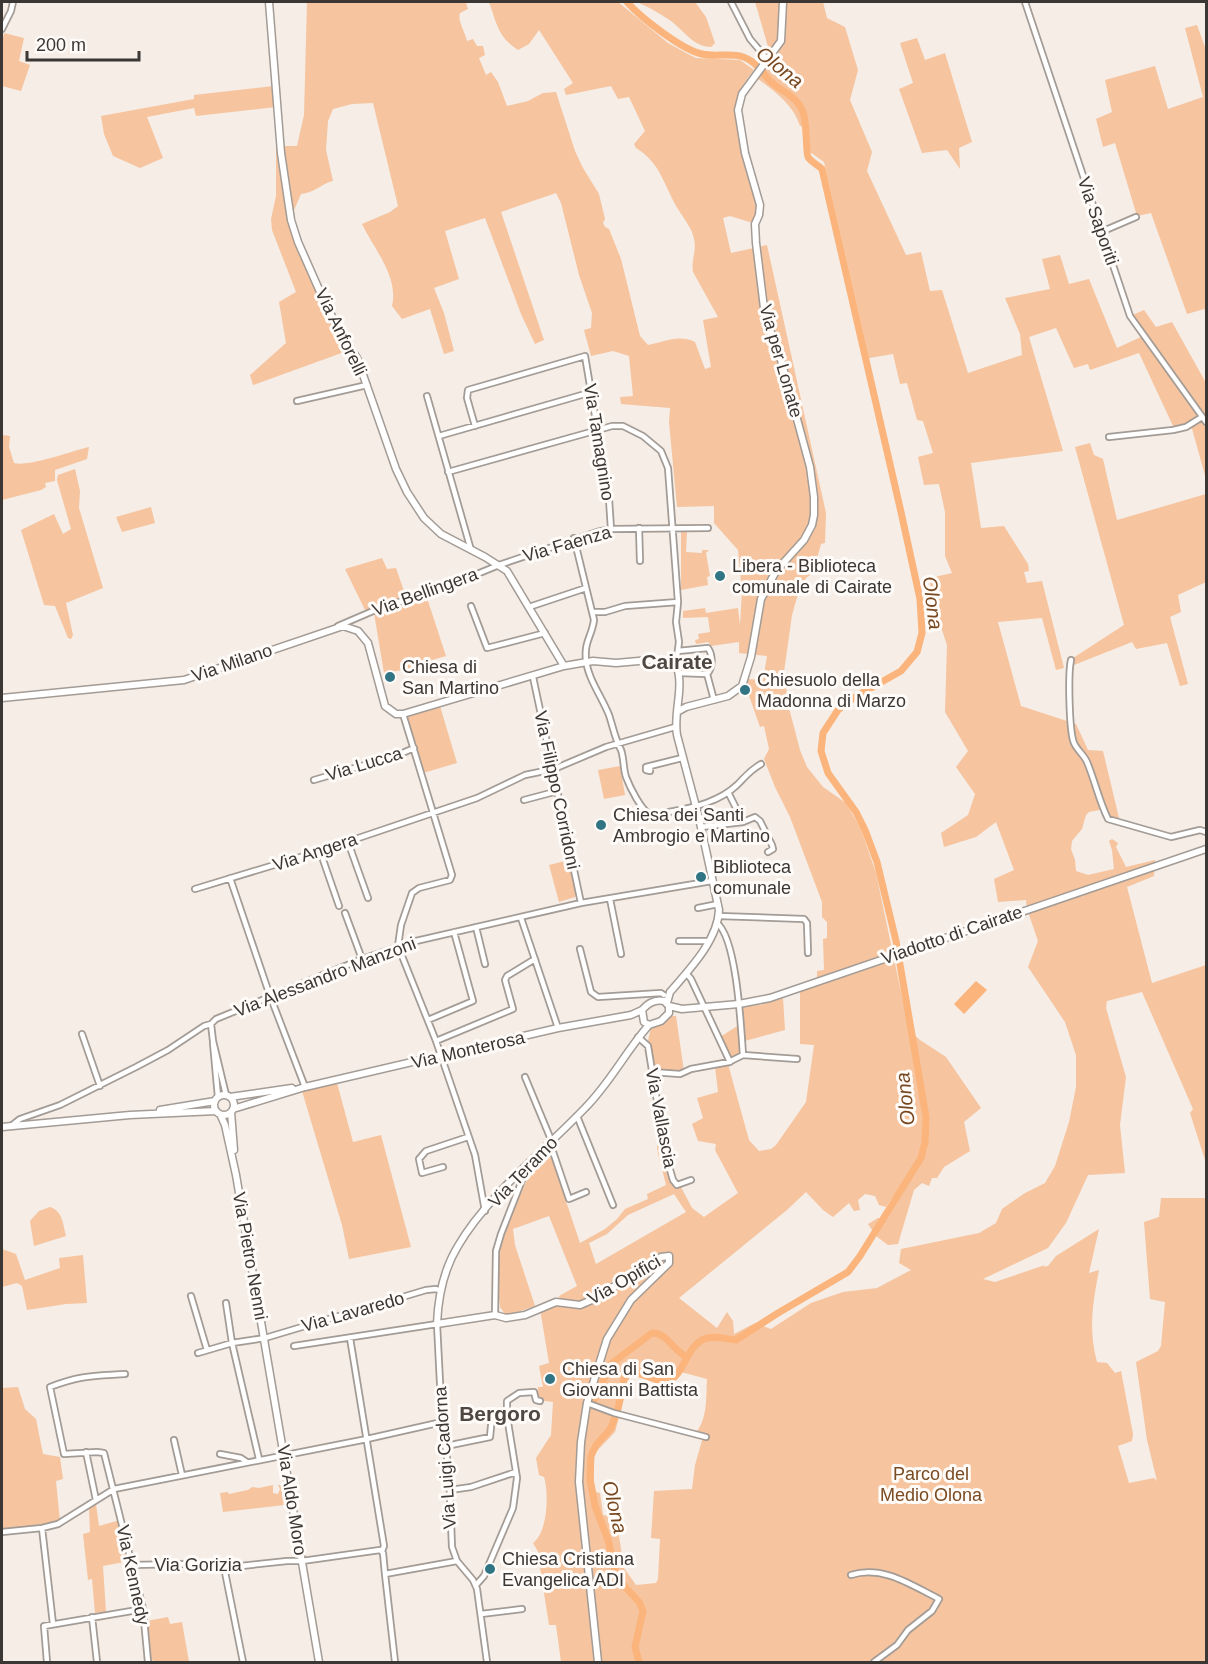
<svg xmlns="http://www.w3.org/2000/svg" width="1208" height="1664" viewBox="0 0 1208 1664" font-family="Helvetica,sans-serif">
<rect width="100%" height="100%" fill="#f5ede6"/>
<!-- green -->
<path fill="#f6c49e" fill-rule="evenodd" d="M307 2H466L468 9 460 13C457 20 465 32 467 41L473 39 477 46H483L485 55 479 58 486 75 491 72 498 82 507 106 528 101 543 93 556 92 575 151 583 168 599 194 605 219 603 223 605 227 609 229 621 259 640 336 648 345C665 342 678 334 695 342L705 369 711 367 703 320 718 317 693 272C691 260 697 250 694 239 692 228 684 219 678 209 664 186 661 163 636 148L634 144 645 131 629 97 618 99 611 86 566 95 564 89 573 83 539 30 529 44 518 50C498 37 497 24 489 2H618L668 43 688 54 696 58 740 60 754 70C746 80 738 90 736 103 733 120 746 169 751 187 755 200 759 210 753 223L730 216 723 218 731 253 767 245 826 513 825 543 821 544 813 573 806 578 800 587 792 615 784 672 789 708 800 750 807 767 823 787 846 803 861 829 876 873 909 1030 920 1040 946 1057 981 1108 964 1122 970 1151 944 1167 937 1178H932L929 1186 922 1183 914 1190 898 1244 888 1245 876 1236 868 1224 878 1218H886L893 1208 892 1198 886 1207 879 1205 875 1196 865 1194 858 1200 860 1210 854 1211 849 1203 833 1217 823 1210 806 1192 787 1210 679 1298 717 1328 727 1312 733 1321 734 1334 755 1323 771 1329 811 1303 843 1292 877 1288 911 1270 899 1263 901 1249 979 1233 996 1223 1002 1209 1025 1193 1045 1183 1055 1166 1069 1122 1076 1087V1055L1065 1022 1028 967 1038 941 1027 909 1026 900 998 902 994 879 1014 870 996 822 976 837 944 847 941 833 968 815 975 794 956 767 968 751 945 712 947 645 931 597 930 578 952 573 945 556V512L939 484 924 485 918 457 933 453 923 421 917 420 907 383 900 384 893 354 869 358 824 162 810 152 808 127 800 126C793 104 775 92 757 78L777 58 769 50 755 2H823L827 18 845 27 858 70 850 100 872 152 867 171 906 255 921 252 930 291 942 290 968 373 1022 355 1020 334 1005 298 1050 289 1042 259 1060 255 1069 284 1089 279 1117 348 1143 336 1130 316 1144 310 1156 327 1172 322 1206 383V479L1191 425 1174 428 1139 353 1090 370 1088 364 1074 368 1056 328 1029 337 1063 451 971 463 981 528 1004 526 1028 564 1029 571 1024 572 1027 583 1042 581 1064 668 1056 670 1042 618 998 622 1021 706 1076 724 1088 750 1103 751 1119 818 1110 819 1104 809 1089 812 1086 815 1082 829 1072 841 1071 849 1075 860 1076 871 1088 875 1114 869 1112 850 1109 841 1112 839 1118 843 1116 847 1126 867 1155 860 1154 876 1127 887 1152 983 1206 965V1163L1190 1113 1193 1109 1142 992 1107 1001 1106 1008 1126 1077 1120 1125 1125 1173 1088 1175 1066 1223 1048 1248 983 1279 995 1282 1045 1265 1044 1267 1048 1266 1056 1256 1099 1229 1089 1273 1099 1270C1093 1302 1088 1329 1097 1362L1107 1363 1115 1373 1121 1371 1133 1434 1132 1441 1118 1446 1129 1483 1154 1478 1157 1481 1147 1440 1136 1362 1158 1351 1161 1346 1165 1302 1150 1299 1144 1222 1159 1217 1161 1198H1206V1662H561L556 1625H549L539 1561 540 1555 533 1543C548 1532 549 1493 544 1477L539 1475 536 1458 551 1435 553 1402 538 1400V1387H543L539 1366 549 1363 540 1309 561 1304 559 1296 577 1286 549 1216 513 1229 515 1245 535 1306 509 1315 505 1314 500 1307 497 1279V1261L503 1233 532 1169 549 1150 580 1243 605 1229 617 1219 625 1209 648 1199 647 1194 666 1185 657 1149 658 1133H662L676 1186 681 1187 692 1208 704 1217 738 1193 715 1150 716 1144 698 1141 692 1124 703 1118 697 1098 718 1092 715 1066 728 1064 749 1140 759 1151 771 1149 776 1145 806 1102 814 1045 800 1044V991L817 985V971L824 970 823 939 827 938V922L822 917V902L790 817 775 787 764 759 769 749 764 726 760 727 745 684 747 679 763 680 767 656 739 653V642L711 646 708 642 696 644 695 640 699 639 698 634 710 632 708 617 683 618V611L705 608 706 613 738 608 740 625 742 591 738 550 714 523V506L677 507 669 422 670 408 621 404 620 397 633 396 629 356 613 351 591 356 584 330 591 328 592 313 579 275 561 203 556 193 501 212 544 340 535 344 521 314 485 218 445 231 459 279 434 288 444 313 454 351 444 354 430 309 402 319 392 306C399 277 374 249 362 224L390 212 398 206 373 103 352 104 333 109 328 121 326 150 333 181C320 184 317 192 301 194L294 210V224L308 259 346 338 344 343 347 351 253 385 250 375 286 343 279 302 296 292 272 230 271 219 276 196V149L277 146H297L304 115ZM674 1194 686 1212 596 1264 589 1243 607 1234 628 1215ZM681 1372 707 1379C706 1396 708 1422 694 1434L703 1437 695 1465 692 1489 654 1491 651 1538 660 1539 658 1579 656 1583 636 1585 624 1568 616 1517 603 1515 600 1493 596 1492 594 1485V1454L615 1432 630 1376 674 1382Z
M637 2H695L706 17 715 43 711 47C694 47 684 31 671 21 661 14 648 7 637 2Z
M1197 25 1206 50V312L1204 309 1187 314 1151 213 1137 216 1115 143 1103 147 1096 119 1112 112 1105 80 1155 66 1168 109 1203 97 1185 28Z
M4 33 24 38 19 61 30 65 21 91 2 86V43Z
M917 38 925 60 945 53 972 142 959 148 960 169 947 150 922 153 899 89 913 83 900 43Z
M273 86 276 107 196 116 194 108 147 117 163 158 140 168 113 156 104 134 101 116 194 99V95Z
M2 435 10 436 9 447 14 463C29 467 72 451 89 447L87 459 55 470V481L45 483 46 487 41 490 2 500Z
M1090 443 1094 455 1103 459 1117 520 1206 494V582L1178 595 1181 612 1170 617 1188 684 1180 686 1167 643 1136 649 1132 642 1074 665 1073 658 1124 625 1075 447Z
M75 469 80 491 79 508 103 588 66 603 73 635 71 639 68 638 55 606 44 605 21 530 54 514 63 534 71 529 57 480 58 475Z
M151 507 155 523 122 532 116 517Z
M681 532H687L686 552 702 553V550H709L706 553 710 576 707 577 708 585 681 590Z
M382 558 387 569 396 568 406 597 365 610 345 569Z
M427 598 446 656 432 660V665L384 673 374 613Z
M440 706 457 763 423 773 406 717Z
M620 766 625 795 604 799 598 770Z
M569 860 576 894 575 897 559 902 549 865Z
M783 998 785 1030 741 1042 742 1054 730 1060 720 1037 739 1025 737 1006 760 1005Z
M671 1016H676L684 1071 676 1073 653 1069 648 1041 651 1027 666 1022Z
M337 1083 353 1142 381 1135 411 1247 349 1259 342 1225 302 1091Z
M50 1207C63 1211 63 1225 66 1236L34 1246 30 1221 39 1211Z
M2 1249 16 1254 25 1280 60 1268 59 1258 83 1255 87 1303 66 1304 27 1310 22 1286 17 1283 2 1287Z
M18 1387 25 1409 36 1419 43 1454 60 1457 63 1479 56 1481 60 1521 44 1526 2 1530V1388Z
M273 1485V1493L278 1494 280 1489 278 1485H281L284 1505 223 1512 220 1493 228 1492 229 1494 248 1490 252 1487 259 1488Z
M96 1504 99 1526 120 1520 129 1561 103 1566 106 1612 95 1613 92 1579 88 1580 83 1534 90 1532 89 1508Z
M168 1617 170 1624 182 1622 189 1662H161L150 1660 147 1621Z"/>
<!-- water -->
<path fill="#fab47c" d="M976 981 987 990 964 1014 954 1004Z"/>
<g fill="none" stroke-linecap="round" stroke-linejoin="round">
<!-- river -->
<path stroke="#fab47c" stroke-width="7" d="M627 2C640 17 682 50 702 54 718 58 736 50 751 61 759 66 764 75 770 81 782 92 797 96 803 112 807 123 806 154 808 157 811 162 818 165 822 169L901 512 920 599 922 633 917 652 901 671 855 697 838 710 823 733 821 751 828 773 856 812 865 830 877 862 896 941 926 1117 925 1142 921 1158 860 1256 848 1272 778 1313 736 1340C726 1339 713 1335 704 1339 686 1346 684 1377 668 1380 656 1383 644 1373 632 1372L625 1375 618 1409 611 1428 596 1445 591 1456 590 1479 595 1506 608 1540 617 1578 639 1602 643 1611 635 1647 639 1662
M593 1402 611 1364 652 1333C668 1333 673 1351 687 1357"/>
<defs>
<path id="street" d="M731 2 750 39 768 60
M1025 2 1130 316 1206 422
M2 29 11 11 13 2
M1101 232 1136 217
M427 396 471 550
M297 401 367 385
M475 426 467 398 468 390 585 356 609 499 611 529
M439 436 592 392
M1109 437 1173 430 1186 427 1202 417
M448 472 612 426H623L643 436 661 451 668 468 678 602 676 622 679 642 676 664
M639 528 640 561
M574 538 594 620C592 636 584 641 586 660 588 679 602 697 609 715 613 727 615 739 621 750 624 758 623 768 626 777 629 785 642 813 651 814 658 815 667 812 674 811 696 807 720 801 737 785 746 776 749 771 761 764
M471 606 487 648 545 633
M529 607 586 588
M593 612H605L625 606 678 602
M338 626 387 605 426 595 499 565 597 532 611 529 708 528
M678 651 708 648C713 655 713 668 707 674L714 700
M1071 660C1068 673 1069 731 1074 743 1077 750 1084 755 1087 762 1095 781 1099 801 1108 819L1171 837 1200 830 1206 832
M679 673 707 674
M533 677 581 903
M403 714 452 875 450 880 419 888 412 893 401 925 398 946 436 1041 475 1155 485 1211
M650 766V771L646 770V767L682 758
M314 780 398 755 414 748
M524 800 558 791
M743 822 755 817 760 821 772 845 773 849 768 852
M701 827 743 822 728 792
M348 842 368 898
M320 851 339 906
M230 878 269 993 305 1087
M195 889 320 851 477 798 525 775 554 769 606 747 675 727
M610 899 621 954
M698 908 718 904
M345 913 362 959
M719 916 804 919 807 923 808 953
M521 918 558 1028
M717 923C737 939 741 1028 743 1055
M476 927 485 964
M679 941H708
M580 949 591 992 598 997 661 993 664 995
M686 973 691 979 730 1062
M428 1020 473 1001 454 932
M211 1024 213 1041 226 1095
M82 1034 100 1086
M638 1037 648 1046 666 1156 673 1180 677 1185 691 1180
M436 1041 513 1009 505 980 507 976 535 959
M213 1043 218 1097
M652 1072 680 1074 691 1069 729 1062 743 1055 797 1059
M525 1077 552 1142
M577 1116 613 1205
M11 1126 20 1119 60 1105 136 1067 168 1050 204 1026 211 1024 216 1019 362 959 416 941 581 903 712 881
M550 1143 569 1199 586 1192
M443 1167 422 1173 419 1159 426 1151 468 1137
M191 1296 207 1350
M226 1303 232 1343 259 1459
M495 1315 496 1251 501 1234 528 1165
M350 1338 384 1546 382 1551
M294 1346 437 1324 442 1422 449 1472 452 1547 457 1561 473 1580 477 1589 487 1662
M198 1353 232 1343 265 1338 426 1290 436 1289 441 1291
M125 1374C94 1376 81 1375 50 1387L64 1454 97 1452 104 1453 143 1609 148 1662
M587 1403 614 1413 706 1437
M174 1440 182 1475
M446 1446 490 1437 492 1416H507
M86 1452 96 1500
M220 1454 241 1458 247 1462
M450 1490 471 1487 516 1472
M42 1528 53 1624
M2 1532 42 1528 58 1524 114 1489 367 1439 442 1422
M133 1565 180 1564 232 1567 287 1561H302L380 1550 383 1553 385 1574 457 1561
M224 1567 243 1662
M385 1574 395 1662
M851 1575C883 1565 911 1585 939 1599L932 1611 908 1630 897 1645 874 1662
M476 1585 484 1576 513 1508 517 1478 507 1416V1401L519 1393 534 1392 536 1400 540 1401
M481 1614 522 1609
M92 1617 97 1662
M47 1662 44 1626 143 1609"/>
<path id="secondary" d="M269 2 281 153 291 220 298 242 321 294 341 335 357 358 361 369 396 469 407 492 424 518 441 534 485 557 507 571 564 666
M2 698 184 680 343 626 358 631 368 643 385 706 396 714H403L564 666 593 661 616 663 650 660 676 664C685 687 673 712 677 735L699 818 719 910C718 940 689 970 670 992L667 1003
M677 712 686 707 728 696 742 686 751 657 761 599 776 571 804 540 812 525 814 515V497L810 467 781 360 765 316 756 243 755 224 759 215 760 205 745 153 738 110 742 94 781 41 783 2
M669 1006V1013L661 1021 649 1025 644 1022 642 1010C648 1003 655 999 664 1001L669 1006 682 1009 739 1004 770 998 1206 849
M214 1105a10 10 0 1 1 20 0a10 10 0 1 1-20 0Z
M230 1097 292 1088
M233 1109 305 1087 558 1028 631 1015 642 1010
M160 1110 215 1101
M231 1112 234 1150
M220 1114 225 1125 236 1175 319 1662
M2 1127 130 1115 216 1111
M598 1662 579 1482 581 1442 587 1403 607 1339 631 1300 669 1263V1256L661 1257 594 1299 580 1305 556 1302 525 1315 506 1318 495 1315 437 1324C438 1297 444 1269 458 1246 487 1196 545 1150 585 1108 610 1083 626 1051 649 1025"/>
</defs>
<!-- street casing -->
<use href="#street" stroke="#a39b95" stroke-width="8"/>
<!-- secondary casing -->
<use href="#secondary" stroke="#a39b95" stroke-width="9"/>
<!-- street -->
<use href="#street" stroke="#fff" stroke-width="4.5"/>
<!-- secondary -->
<use href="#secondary" stroke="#fff" stroke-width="6"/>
</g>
<!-- markers -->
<g fill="#317584" stroke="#fefbf8" stroke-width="2">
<circle cx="720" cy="576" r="6"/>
<circle cx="390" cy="677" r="6"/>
<circle cx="745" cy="690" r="6"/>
<circle cx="601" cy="825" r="6"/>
<circle cx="701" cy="877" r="6"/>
<circle cx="550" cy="1379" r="6"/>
<circle cx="490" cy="1569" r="6"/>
</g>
<g text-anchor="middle" stroke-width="6" stroke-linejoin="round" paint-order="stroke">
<!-- street labels -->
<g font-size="18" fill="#3b3735" stroke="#fefbf8">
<text transform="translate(1098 221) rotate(71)" y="6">Via Saporiti</text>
<text transform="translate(341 332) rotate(64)" y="6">Via Anforelli</text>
<text transform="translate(781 361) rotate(74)" y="6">Via per Lonate</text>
<text transform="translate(599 442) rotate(81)" y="6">Via Tamagnino</text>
<text transform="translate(567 544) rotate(-16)" y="6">Via Faenza</text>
<text transform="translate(425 592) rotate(-20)" y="6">Via Bellingera</text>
<text transform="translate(232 663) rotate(-19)" y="6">Via Milano</text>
<text transform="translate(364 764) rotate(-17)" y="6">Via Lucca</text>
<text transform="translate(557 790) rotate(78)" y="6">Via Filippo Corridoni</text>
<text transform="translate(315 852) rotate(-18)" y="6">Via Angera</text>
<text transform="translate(952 935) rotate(-19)" y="6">Viadotto di Cairate</text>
<text transform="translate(325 977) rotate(-21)" y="6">Via Alessandro Manzoni</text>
<text transform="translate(468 1050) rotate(-13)" y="6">Via Monterosa</text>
<text transform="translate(661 1118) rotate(79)" y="6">Via Vallascia</text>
<text transform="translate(523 1172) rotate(-46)" y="6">Via Teramo</text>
<text transform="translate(250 1256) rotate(80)" y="6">Via Pietro Nenni</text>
<text transform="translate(624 1280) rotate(-30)" y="6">Via Opifici</text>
<text transform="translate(353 1312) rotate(-16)" y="6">Via Lavaredo</text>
<text transform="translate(445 1458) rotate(-94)" y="6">Via Luigi Cadorna</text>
<text transform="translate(292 1500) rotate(81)" y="6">Via Aldo Moro</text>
<text x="198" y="1571">Via Gorizia</text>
<text transform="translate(133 1575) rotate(78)" y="6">Via Kennedy</text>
</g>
<!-- poi labels -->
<g font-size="18" fill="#3b3735" stroke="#fefbf8" text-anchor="start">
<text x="732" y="572">Libera - Biblioteca<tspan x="732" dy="21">comunale di Cairate</tspan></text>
<text x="402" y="673">Chiesa di<tspan x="402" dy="21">San Martino</tspan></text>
<text x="757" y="686">Chiesuolo della<tspan x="757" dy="21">Madonna di Marzo</tspan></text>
<text x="613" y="821">Chiesa dei Santi<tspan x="613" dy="21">Ambrogio e Martino</tspan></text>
<text x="713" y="873">Biblioteca<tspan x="713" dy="21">comunale</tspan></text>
<text x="562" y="1375">Chiesa di San<tspan x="562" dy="21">Giovanni Battista</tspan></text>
<text x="502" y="1565">Chiesa Cristiana<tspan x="502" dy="21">Evangelica ADI</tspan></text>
</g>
<!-- park labels -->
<g font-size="18" fill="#7a4b23" stroke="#fefbf8">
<text x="931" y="1480">Parco del<tspan x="931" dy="21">Medio Olona</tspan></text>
</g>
<!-- water labels -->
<g font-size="20" font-style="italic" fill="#774820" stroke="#fefbf8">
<text transform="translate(780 67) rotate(39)" y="7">Olona</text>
<text transform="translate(933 603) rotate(83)" y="7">Olona</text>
<text transform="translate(905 1099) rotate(-96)" y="7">Olona</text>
<text transform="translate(615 1507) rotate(77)" y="7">Olona</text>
</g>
<!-- quarter labels -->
<g font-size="21" font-weight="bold" fill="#4e4742" stroke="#fefbf8">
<text x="677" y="669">Cairate</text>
<text x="500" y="1421">Bergoro</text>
</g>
</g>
<!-- border -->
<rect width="1208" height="1664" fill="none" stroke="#3b3735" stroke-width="6"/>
<!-- scale -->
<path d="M27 51v9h112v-9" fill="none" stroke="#3b3735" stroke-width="3"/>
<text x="36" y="51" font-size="18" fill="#3b3735" stroke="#fefbf8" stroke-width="4.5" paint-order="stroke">200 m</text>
</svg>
